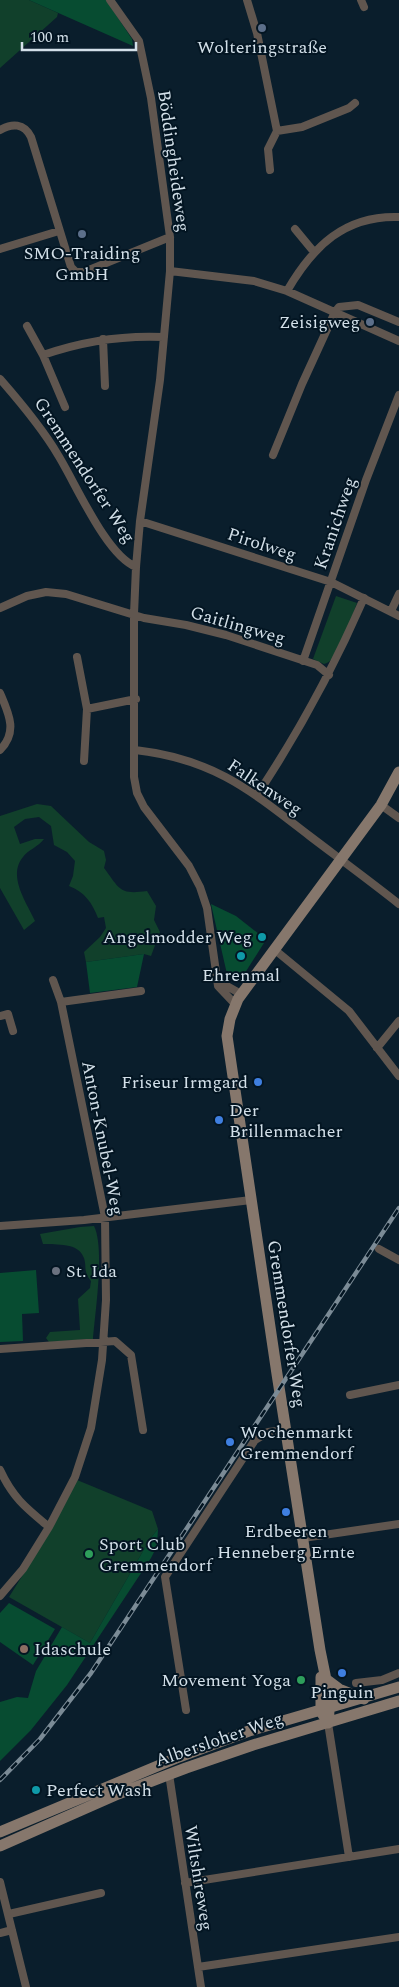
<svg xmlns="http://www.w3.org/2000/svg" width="399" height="1987" viewBox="0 0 399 1987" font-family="Spectral,serif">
<rect width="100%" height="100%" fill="#0a1e2c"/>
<!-- green -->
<path fill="#11402b" d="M0 0H29L58 13 57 17 0 68Z
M336 596 357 603C351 618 340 661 324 664L313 659Z
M37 804 51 806 89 842 104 851 106 860 104 868C120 889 119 895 147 891L156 906 154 920 160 932 151 956 144 954 86 962 84 952 100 937 106 928 104 917 98 918C92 903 85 892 69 886L73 876 75 861 67 852 54 845 51 826 39 817 25 819 14 827 20 844 35 839H44C38 847 28 850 23 857 7 876 27 903 35 921L24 930 0 888V816Z
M94 1226C105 1248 95 1313 93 1339L49 1342 46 1338 50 1332 80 1330 78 1299 90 1288 91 1281C83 1271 87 1268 84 1258 78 1242 57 1245 43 1244L40 1234 80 1227Z
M77 1480 152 1511 158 1529 150 1539 90 1643 9 1597 51 1530Z"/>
<!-- forest -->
<path fill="#074c31" d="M29 0H106L132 39 133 46Z
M211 904 236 916 259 934 256 939 264 943 243 976C236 980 232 978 227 974Z
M144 954 137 987 90 993 86 962Z
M36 1270 39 1313 22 1314 23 1341 0 1342V1273Z
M158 1529 157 1546 151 1558 67 1685 31 1730 0 1761V1702L17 1697 28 1698 36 1671 62 1627 90 1643 150 1539Z
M9 1603 55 1629 33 1665 0 1642V1613Z"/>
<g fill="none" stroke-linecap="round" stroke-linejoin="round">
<!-- street -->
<path stroke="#60564f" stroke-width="8" d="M110 0 139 41 151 98 170 237V271L160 380 140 521 136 567 134 614V777L137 793 144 807 189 866 200 887 207 908 218 986 235 1004
M247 0 257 33 277 131 268 149 270 170
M361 0 364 7
M0 130C12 123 24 123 31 137L71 267 76 272H84L170 237
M277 131 302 127 349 108 355 103
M295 229 314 252
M0 249 59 231
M170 271 254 281 287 291 399 341
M287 291C313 246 345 215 399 217
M27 326 43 355 65 407
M103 339 105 386
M43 355C83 341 121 335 164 337
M0 379C21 403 42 428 58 455 76 484 106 555 136 567
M273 455 302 384 335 312 339 307 358 305 399 322
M140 521 331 582 399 616
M0 608 27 596 46 592 66 594 144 618 186 625 226 635 317 665 329 675
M391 611 399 594
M77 657 87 709 84 761
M303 661 366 480 399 395
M0 693C9 714 18 732 0 750
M87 709 136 699
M135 750C214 759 250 790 311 837 340 859 370 881 399 904
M257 795C299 732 334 667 364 598
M381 805 399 818
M275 950 349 1011 399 1076
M218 981 241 994
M61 1002 141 991
M0 1016 8 1014 13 1031
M377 1048 399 1021
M0 1226 84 1220 251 1200
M379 1249 399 1260
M0 1349 115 1341 131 1355 143 1430
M350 1395 399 1385
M0 1470C13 1498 26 1508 49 1527
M303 1538 399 1524
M0 1596 23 1569 49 1527 75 1477 91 1428 102 1360 106 1300 105 1217 61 1002 53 980
M356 1683 382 1680 399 1673
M186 1710 165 1577 255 1440 268 1432 286 1430
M328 1723 349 1857
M169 1774 201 1987
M0 1882 26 1987
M185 1883 399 1849
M9 1914 101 1893
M0 1933 12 1930
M198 1967 399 1937"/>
<!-- secondary -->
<path stroke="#86776c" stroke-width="11" d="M321 1677V1710L323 1715
M327 1680 339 1689 364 1699
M328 1723 330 1699 320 1650 277 1374 227 1036 230 1019 238 999 381 805 399 772
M0 1832 179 1757 249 1731 399 1687
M0 1846 118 1794 186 1768 253 1745 399 1701"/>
<defs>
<path id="rail" d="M0 1780 40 1739 91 1673 399 1208"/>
</defs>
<!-- rail casing -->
<use href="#rail" stroke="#7b8b96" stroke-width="4.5"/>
<!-- rail -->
<use href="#rail" stroke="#031522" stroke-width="2.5" stroke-dasharray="8" stroke-linecap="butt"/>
</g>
<!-- markers -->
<g fill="#5c6f8a" stroke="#031522" stroke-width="2">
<circle cx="262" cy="28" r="5"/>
<circle cx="82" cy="234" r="5"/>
<circle cx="370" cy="322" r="5"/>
</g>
<g fill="#0f9aa8" stroke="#031522" stroke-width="2">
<circle cx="262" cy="937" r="5"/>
<circle cx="241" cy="956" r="5"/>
<circle cx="36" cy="1790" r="5"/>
</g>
<g fill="#3f7fe0" stroke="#031522" stroke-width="2">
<circle cx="258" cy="1082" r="5"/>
<circle cx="219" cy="1120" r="5"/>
<circle cx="230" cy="1442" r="5"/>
<circle cx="286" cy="1512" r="5"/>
<circle cx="342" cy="1673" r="5"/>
</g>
<circle fill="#6b7280" stroke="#031522" stroke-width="2" cx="56" cy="1271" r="5"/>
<g fill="#2e9e5b" stroke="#031522" stroke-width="2">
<circle cx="89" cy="1554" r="5"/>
<circle cx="301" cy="1680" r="5"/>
</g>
<circle fill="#8d6e63" stroke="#031522" stroke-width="2" cx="24" cy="1649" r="5"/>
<g text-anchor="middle" stroke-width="4" stroke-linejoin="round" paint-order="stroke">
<!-- poi labels -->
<g font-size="18" fill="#d3e0e9" stroke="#031522" text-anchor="start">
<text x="262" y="53" text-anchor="middle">Wolteringstraße</text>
<text x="82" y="259" text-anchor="middle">SMO-Traiding<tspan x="82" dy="21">GmbH</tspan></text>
<text x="360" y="328" text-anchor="end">Zeisigweg</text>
<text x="252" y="943" text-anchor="end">Angelmodder Weg</text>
<text x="241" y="981" text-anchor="middle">Ehrenmal</text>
<text x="248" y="1088" text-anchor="end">Friseur Irmgard</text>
<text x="229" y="1116">Der<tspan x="229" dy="21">Brillenmacher</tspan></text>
<text x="66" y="1277">St. Ida</text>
<text x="240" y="1438">Wochenmarkt<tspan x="240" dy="21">Gremmendorf</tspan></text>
<text x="286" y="1537" text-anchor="middle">Erdbeeren<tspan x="286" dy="21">Henneberg Ernte</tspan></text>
<text x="99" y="1550">Sport Club<tspan x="99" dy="21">Gremmendorf</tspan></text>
<text x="34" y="1655">Idaschule</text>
<text x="291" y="1686" text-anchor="end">Movement Yoga</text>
<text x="342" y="1698" text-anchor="middle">Pinguin</text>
<text x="46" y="1796">Perfect Wash</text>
</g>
<!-- street labels -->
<g font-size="18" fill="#d3e0e9" stroke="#031522">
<text transform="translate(174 161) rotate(82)" y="6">Böddingheideweg</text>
<text transform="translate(85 470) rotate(57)" y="6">Gremmendorfer Weg</text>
<text transform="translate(335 523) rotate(-71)" y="6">Kranichweg</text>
<text transform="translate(262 544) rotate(18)" y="6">Pirolweg</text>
<text transform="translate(238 625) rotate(16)" y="6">Gaitlingweg</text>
<text transform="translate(265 787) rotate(34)" y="6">Falkenweg</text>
<text transform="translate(103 1138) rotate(79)" y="6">Anton-Knubel-Weg</text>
<text transform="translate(287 1324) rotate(81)" y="6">Gremmendorfer Weg</text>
<text transform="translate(219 1739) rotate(-19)" y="6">Albersloher Weg</text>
<text transform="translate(199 1878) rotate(81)" y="6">Wiltshireweg</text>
</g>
</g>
<!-- scale -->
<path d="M22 42v8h114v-8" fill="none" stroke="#d3e0e9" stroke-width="2.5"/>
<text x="30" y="42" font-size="15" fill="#d3e0e9" stroke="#031522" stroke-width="4" paint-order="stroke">100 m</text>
</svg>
